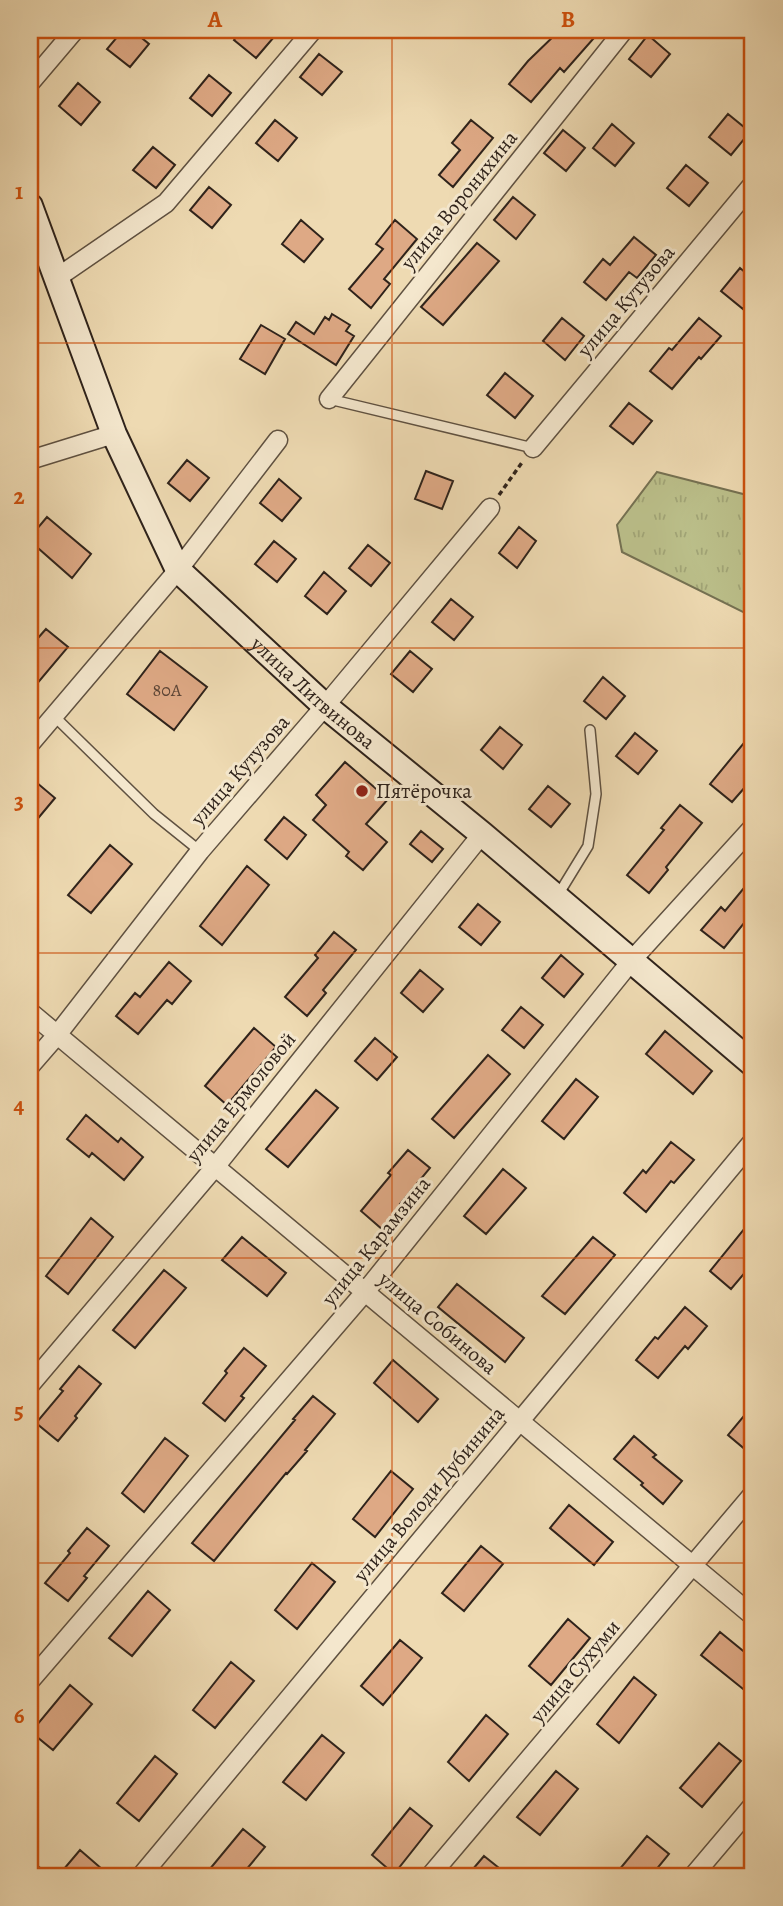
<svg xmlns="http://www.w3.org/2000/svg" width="783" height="1906" viewBox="0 0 783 1906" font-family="Alegreya,serif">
<defs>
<pattern id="grass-tufts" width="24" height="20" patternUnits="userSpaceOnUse" patternTransform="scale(1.75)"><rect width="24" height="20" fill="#bbbf8a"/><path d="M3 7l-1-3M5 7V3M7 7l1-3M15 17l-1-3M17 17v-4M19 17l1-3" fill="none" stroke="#a1a476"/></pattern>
</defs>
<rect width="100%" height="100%" fill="#eedab2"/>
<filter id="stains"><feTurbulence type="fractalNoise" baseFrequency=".00286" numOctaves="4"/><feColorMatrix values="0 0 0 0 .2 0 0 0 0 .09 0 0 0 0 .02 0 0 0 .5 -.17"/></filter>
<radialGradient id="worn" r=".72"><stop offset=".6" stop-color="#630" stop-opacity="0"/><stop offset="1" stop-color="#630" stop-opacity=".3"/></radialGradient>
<!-- grass -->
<path fill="url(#grass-tufts)" stroke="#757152" stroke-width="2" d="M657 472 743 494 753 500V617L622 552 617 525Z"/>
<!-- building -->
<path fill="#dea985" stroke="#2f231b" stroke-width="2" d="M123 30H132L149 44 130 67 107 49Z
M242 30H280L256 58 234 40Z
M560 30H601L564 72 560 68 531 102 509 84 528 61Z
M648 35 670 54 651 77 629 59Z
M319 54 342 72 322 95 300 77Z
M209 75 231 93 212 116 190 98Z
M78 83 100 102 81 125 59 106Z
M728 114 750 132 731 155 709 137Z
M275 120 297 138 278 161 256 143Z
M471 120 493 138 453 187 439 175 460 150 452 143Z
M612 124 634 143 615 166 593 148Z
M563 130 585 148 566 171 544 153Z
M153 147 175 165 156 188 133 170Z
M686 165 708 183 689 206 667 188Z
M209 187 231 205 212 228 190 210Z
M513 197 535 215 516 239 494 220Z
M301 220 323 239 304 262 282 244Z
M395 220 417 239 384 279 390 284 371 308 349 289 383 249 376 244Z
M634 237 656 255 637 278 629 272 606 300 584 282 603 259 610 265Z
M477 243 499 261 443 325 421 307Z
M740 268 753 279V297L743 309 721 291Z
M332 314 350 325 346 331 354 336 336 365 288 334 296 322 314 334 325 317 329 320Z
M562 318 584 336 565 360 543 341Z
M699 318 721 336 701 359 699 357 672 389 650 371 669 348 672 350Z
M261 325 285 339 265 374 240 359Z
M505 373 533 396 515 418 487 395Z
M629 403 652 421 633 444 610 426Z
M187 460 209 478 190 501 168 483Z
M426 471 453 481 442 509 415 499Z
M279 479 301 498 282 521 260 503Z
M47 517 91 554 72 578 30 541V537Z
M519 527 536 541 517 568 499 553Z
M274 541 296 559 277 582 255 564Z
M368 545 390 563 371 586 349 568Z
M324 572 346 591 327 614 305 596Z
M451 599 473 617 454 640 432 622Z
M46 629 68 647 30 692V647Z
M160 651 207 687 174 730 127 694Z
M410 651 432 669 413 692 391 674Z
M603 677 625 696 606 719 584 701Z
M500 727 522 745 503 769 481 750Z
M753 732V778L732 802 710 784Z
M635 733 657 751 638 774 616 756Z
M345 762 388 799 366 824 387 842 363 870 346 856 349 852 313 820 326 805 316 795Z
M30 777 55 798 30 828Z
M548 786 570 804 551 827 529 809Z
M680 805 702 823 666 867 668 870 649 893 627 875 664 830 661 828Z
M284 817 306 835 287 859 265 840Z
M421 831 443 849 432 862 410 844Z
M110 845 132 864 91 913 68 895Z
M247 866 269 885 222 945 200 926Z
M753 877V912L724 948 701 930 721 907 725 911Z
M478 904 500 922 481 945 459 927Z
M334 932 356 950 323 990 326 993 307 1016 285 997 318 958 315 955Z
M561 955 583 974 564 997 542 978Z
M169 962 191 981 172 1004 167 1000 138 1034 116 1016 135 993 140 997Z
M420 970 443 989 423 1012 401 993Z
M521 1007 543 1025 524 1048 502 1030Z
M254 1028 276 1047 227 1105 205 1086Z
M665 1031 712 1071 693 1094 646 1054Z
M375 1038 397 1057 377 1080 355 1061Z
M488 1055 510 1074 454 1138 432 1119Z
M576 1079 598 1097 564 1139 542 1121Z
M316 1090 338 1108 288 1167 266 1149Z
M86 1115 118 1142 121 1138 143 1157 124 1180 92 1153 89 1157 67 1139Z
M671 1142 694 1160 674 1183 671 1181 646 1212 624 1193 643 1170 646 1173Z
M408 1150 430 1168 400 1204 403 1207 383 1230 361 1211 391 1175 388 1173Z
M503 1169 526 1188 486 1234 464 1216Z
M91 1218 113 1237 68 1294 46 1276Z
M753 1218V1263L731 1289 710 1271Z
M242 1237 286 1273 267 1296 222 1260Z
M593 1237 615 1255 565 1314 542 1296Z
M164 1270 186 1288 135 1348 113 1330Z
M457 1284 524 1338 505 1362 438 1307Z
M685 1307 707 1326 688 1349 685 1346 658 1378 636 1360 655 1337 658 1339Z
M244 1348 266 1366 241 1396 244 1398 225 1421 203 1403 227 1373 225 1371Z
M393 1360 438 1399 418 1422 374 1383Z
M79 1366 101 1384 75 1416 77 1418 58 1441 36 1423 63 1391 60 1389Z
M313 1396 335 1414 305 1450 307 1451 287 1474 286 1473 214 1561 192 1543 295 1420 293 1419Z
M753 1405V1456L728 1435Z
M634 1436 656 1455 653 1457 682 1481 663 1504 641 1485 643 1483 614 1459Z
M165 1438 188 1456 144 1512 122 1493Z
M391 1471 413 1489 375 1537 353 1519Z
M569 1505 613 1542 594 1565 550 1528Z
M87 1528 109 1546 84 1576 87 1578 68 1601 45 1583 70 1553 68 1551Z
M481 1546 503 1564 464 1611 442 1593Z
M312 1563 335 1582 297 1629 275 1610Z
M148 1591 170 1610 132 1656 109 1638Z
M568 1619 590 1638 551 1685 529 1666Z
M720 1632 753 1659V1697L701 1655Z
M400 1640 422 1658 383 1705 361 1686Z
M231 1662 254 1681 215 1728 193 1710Z
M634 1677 656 1695 619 1743 597 1724Z
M70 1685 92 1704 53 1750 31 1732Z
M486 1715 508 1734 469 1781 448 1762Z
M322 1735 344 1753 306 1800 283 1782Z
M719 1743 741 1761 702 1807 680 1788Z
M155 1756 177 1774 139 1821 117 1803Z
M556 1771 578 1789 540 1835 517 1817Z
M410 1808 432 1826 394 1874 372 1855Z
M243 1829 265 1847 241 1876H204Z
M647 1836 669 1854 651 1876H614Z
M80 1850 110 1876H58Z
M484 1856 509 1876H467Z"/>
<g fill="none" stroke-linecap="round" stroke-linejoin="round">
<defs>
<path id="lane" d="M329 399 533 448
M54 716 154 814 200 851
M558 895 588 846 596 794 590 730"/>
<path id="street" d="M30 83 75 30
M58 277 166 203 313 30
M329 399 624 30
M533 448 753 184
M30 460 114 434
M30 744 178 570 278 440
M30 1012 753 1616
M30 1066 57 1035 200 851 325 706 490 508
M30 1385 215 1167 482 834
M30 1681 365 1292 632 960 753 827
M30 1872 35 1876
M141 1876 753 1141
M430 1876 753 1494
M693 1876 753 1805"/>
<g id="secondary">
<path id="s1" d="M30 206 114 434 178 570 325 706 482 834 753 1064"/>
</g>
</defs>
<!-- lane casing -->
<use href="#lane" stroke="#5f5141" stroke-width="12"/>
<!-- street casing -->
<use href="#street" stroke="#5f5141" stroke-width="21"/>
<!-- secondary casing -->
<use href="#secondary" stroke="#2f231b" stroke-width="28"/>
<!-- path -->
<path stroke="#2f231b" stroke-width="3.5" stroke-dasharray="5 3.5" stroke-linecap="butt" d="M499 495 523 461"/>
<!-- lane -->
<use href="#lane" stroke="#f4e7cd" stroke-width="9"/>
<!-- street -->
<use href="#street" stroke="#f4e7cd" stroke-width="18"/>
<!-- secondary -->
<use href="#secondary" stroke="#f4e7cd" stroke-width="24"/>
</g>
<!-- grid -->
<path fill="none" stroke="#cc510e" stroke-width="2" stroke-opacity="0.55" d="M392 30V1876M30 343H753M30 648H753M30 953H753M30 1258H753M30 1563H753"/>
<!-- markers -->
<circle fill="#8f2418" stroke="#f4e7cd" stroke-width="2.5" cx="362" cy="791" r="7"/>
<g text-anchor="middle" stroke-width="6" stroke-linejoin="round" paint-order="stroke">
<!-- number labels -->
<g font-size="18" fill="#5b4436">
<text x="167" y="696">80А</text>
</g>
<!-- street labels -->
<g font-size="21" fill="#2f231b" stroke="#f4e7cd">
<text transform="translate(459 200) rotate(-51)" y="7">улица Воронихина</text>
<text transform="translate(626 301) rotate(-50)" y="7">улица Кутузова</text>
<text dy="7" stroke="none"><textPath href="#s1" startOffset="576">улица Литвинова</textPath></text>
<text transform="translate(240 770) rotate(-49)" y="7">улица Кутузова</text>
<text transform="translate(241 1097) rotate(-51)" y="7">улица Ермоловой</text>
<text transform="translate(376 1241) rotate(-51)" y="7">улица Карамзина</text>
<text transform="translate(438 1323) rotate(40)" y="7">улица Собинова</text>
<text transform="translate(429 1494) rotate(-50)" y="7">улица Володи Дубинина</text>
<text transform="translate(575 1671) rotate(-50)" y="7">улица Сухуми</text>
</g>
<!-- poi labels -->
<g font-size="21" fill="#2f231b" stroke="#f4e7cd" text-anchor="start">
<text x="376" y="798">Пятёрочка</text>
</g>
</g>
<!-- margin -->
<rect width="783" height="1906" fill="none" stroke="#eedab2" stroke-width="77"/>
<rect x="38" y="38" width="706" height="1830" fill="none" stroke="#cc510e" stroke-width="2.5"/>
<g font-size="23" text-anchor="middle" font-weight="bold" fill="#cc510e">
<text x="215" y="27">A</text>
<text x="568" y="27">B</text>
<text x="19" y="199">1</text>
<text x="19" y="504">2</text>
<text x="19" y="809">3</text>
<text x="19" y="1113">4</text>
<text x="19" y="1418">5</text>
<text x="19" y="1723">6</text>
</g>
<rect width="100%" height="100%" filter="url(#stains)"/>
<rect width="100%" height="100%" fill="url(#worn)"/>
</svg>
